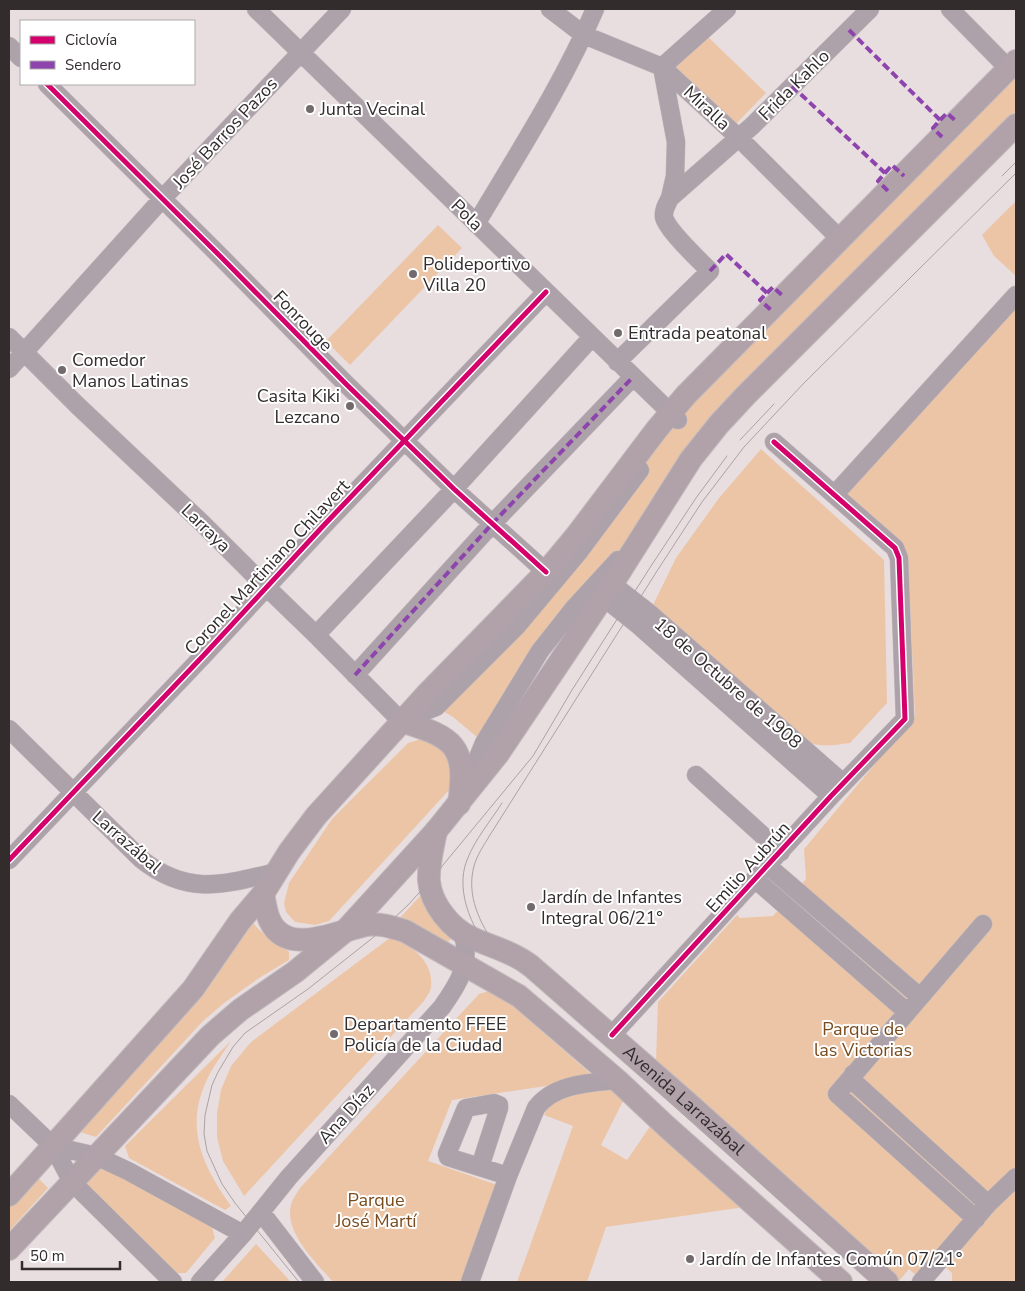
<svg xmlns="http://www.w3.org/2000/svg" width="1025" height="1291" viewBox="0 0 1025 1291" font-family="'Nunito Sans',sans-serif">
<rect width="100%" height="100%" fill="#e8dee0"/>
<!-- green -->
<path fill="#ecc5a6" d="M706 35 766 93 733 127 674 69Z
M1016 76V111L739 389 617 562 574 608 484 743 453 717 436 707 694 402Z
M1016 201V276L994 256 982 235Z
M438 225 462 248 350 365 326 341Z
M1016 303V1282H952V1273L944 1266 923 1282 909 1269 899 1281 656 1060 658 1002 737 915 740 918 773 916 806 879 804 849 915 716 908 556 901 546 843 491Z
M761 449 884 560 887 703 850 743C835 745 822 748 808 742L653 605 676 558 719 498Z
M421 739H432L454 760 450 789 329 921 315 925 295 922 286 912 284 903 289 883 332 819 408 743Z
M421 895 450 934 451 939 446 944 398 920Z
M251 924H254C265 938 278 941 289 952V960L259 978 224 1003 203 1021 96 1137 80 1132Z
M391 937C411 945 434 961 431 987 431 991 426 997 424 1001L244 1196 223 1161 217 1137V1113L221 1090 231 1066 251 1042Z
M489 991 499 994 591 1074 586 1080 452 1100 428 1161 506 1188 462 1282H333C317 1263 284 1233 291 1205 292 1200 297 1193 300 1188L479 994Z
M231 1041C222 1055 211 1069 205 1084 185 1131 204 1168 231 1206L225 1210 129 1158 125 1146Z
M610 1087 623 1101 601 1145 627 1160 651 1125 745 1207 606 1227 587 1282H517L573 1126 544 1115 551 1102 561 1094Z
M101 1166 211 1224 215 1238 186 1273H173L85 1190V1181Z
M37 1177 48 1188 9 1231V1207Z
M256 1244 291 1282H222Z"/>
<g fill="none" stroke-linecap="round" stroke-linejoin="round">
<defs>
<path id="minor" d="M256 9 678 420
M550 9 584 35 662 67 739 138 841 240
M950 9 1009 69
M9 46 21 58
M47 84 220 256 346 384 454 489 546 572
M670 198 675 176 676 142 662 67 727 9
M476 224C518 153 563 84 595 9
M9 337 77 405 202 523 252 573 316 635 401 721 436 707 517 626 578 553 640 470
M617 362 710 271C699 260 667 230 664 217 663 210 667 204 670 198L752 126 870 9
M9 369 162 199 342 9
M835 494 1016 295
M612 584 648 612 843 783
M603 597 637 624 831 796
M316 635 454 489 592 337
M355 675 492 524 633 377
M9 729 141 859C187 896 223 885 276 872
M696 775 781 852
M466 786 484 743 540 651 574 608 618 560
M9 860 203 656 325 524 546 292
M768 866 920 997
M756 880 907 1012
M612 1035 831 796 905 719 899 558 895 548 774 442
M853 1074 854 1082 988 1204
M9 1104 53 1146 72 1182 173 1282
M53 1146 96 1156 128 1171 243 1234
M480 1167 499 1108V1105L494 1103 466 1108 447 1154 448 1157 508 1176
M261 1212 315 1282
M976 1219 837 1094 983 924
M200 1282 243 1234 289 1177 442 1007C459 983 471 964 463 934
M470 1282 508 1176 536 1108C554 1084 588 1083 617 1080
M921 1282 988 1204 1016 1177"/>
<g id="major">
<path d="M401 721C455 738 467 745 459 804"/>
<path id="s1" d="M436 831C433 847 428 865 429 881 431 904 451 929 472 938 492 947 513 952 531 966L689 1104 887 1282"/>
<path d="M263 894C265 903 266 913 270 921 288 958 339 930 367 925 380 923 392 927 405 931L519 996 617 1080 667 1127 841 1282"/>
<path d="M9 1195 193 989 240 921 263 894 289 852 316 816 426 695 546 572 576 536 657 429 686 395 1016 61"/>
<path d="M9 1249 210 1036 240 1010 295 972 344 932 436 831 498 754 612 584 691 459 719 424 746 395 1016 125"/>
</g>
</defs>
<!-- minor casing -->
<use href="#minor" stroke="#c3bbbd" stroke-width="19"/>
<!-- major casing -->
<use href="#major" stroke="#c3bbbd" stroke-width="24"/>
<!-- minor -->
<use href="#minor" stroke="#ada2a9" stroke-width="18"/>
<!-- major -->
<use href="#major" stroke="#b1a2aa" stroke-width="22"/>
<!-- tram -->
<path stroke="#aba2a4" stroke-width="1" d="M1002 176 1016 162
M740 440 774 404
M498 958C474 936 454 892 467 860 475 839 490 822 502 803
M299 1282 235 1203 222 1184 207 1151 204 1134 205 1115 212 1085 218 1072 233 1047 245 1033 308 989 375 936 408 905 429 882 533 756 572 690 651 566 696 498 727 456
M871 1282 496 947C480 923 466 896 474 866 477 855 484 845 490 835L657 571 702 502 744 447 804 383 1016 173"/>
<!-- quiet -->
<path stroke="#8e44ad" stroke-width="4" stroke-dasharray="8 4" stroke-linecap="butt" d="M849 30 940 120 933 128 942 137
M792 86 885 173 878 181 888 191
M940 120 947 113 957 122
M885 173 892 165 904 176
M710 271 726 254 767 293 760 300 771 310
M767 293 773 287 784 297
M355 675 492 524 633 377"/>
<defs>
<path id="cycleway" d="M47 84 220 256 346 384 454 489 546 572
M9 860 203 656 325 524 546 292
M612 1035 831 796 905 719 899 558 895 548 774 442"/>
</defs>
<!-- cycleway casing -->
<use href="#cycleway" stroke="#fff" stroke-width="8"/>
<!-- cycleway -->
<use href="#cycleway" stroke="#d6006c" stroke-width="5"/>
</g>
<!-- markers -->
<g fill="#726a6c" stroke="#fff" stroke-width="2">
<circle cx="310" cy="109" r="5"/>
<circle cx="413" cy="274" r="5"/>
<circle cx="618" cy="333" r="5"/>
<circle cx="62" cy="370" r="5"/>
<circle cx="350" cy="406" r="5"/>
<circle cx="531" cy="907" r="5"/>
<circle cx="334" cy="1034" r="5"/>
<circle cx="690" cy="1259" r="5"/>
</g>
<g text-anchor="middle" stroke-width="4" stroke-linejoin="round" paint-order="stroke">
<!-- street labels -->
<g font-size="18" fill="#322c2d" stroke="#fff">
<text transform="translate(794 85) rotate(-45)" y="6">Frida Kahlo</text>
<text transform="translate(707 108) rotate(43)" y="6">Miralla</text>
<text transform="translate(225 133) rotate(-47)" y="6">José Barros Pazos</text>
<text transform="translate(467 215) rotate(44)" y="6">Pola</text>
<text transform="translate(303 321) rotate(46)" y="6">Fonrouge</text>
<text transform="translate(206 528) rotate(44)" y="6">Larraya</text>
<text transform="translate(267 567) rotate(-47)" y="6">Coronel Martiniano Chilavert</text>
<text transform="translate(728 683) rotate(41)" y="6">18 de Octubre de 1908</text>
<text transform="translate(127 842) rotate(41)" y="6">Larrazábal</text>
<text transform="translate(748 867) rotate(-48)" y="6">Emilio Aubrún</text>
<text dy="6" stroke="none"><textPath href="#s1" startOffset="394">Avenida Larrazábal</textPath></text>
<text transform="translate(346 1114) rotate(-48)" y="6">Ana Díaz</text>
</g>
<!-- poi labels -->
<g font-size="18" fill="#322c2d" stroke="#fff" text-anchor="start">
<text x="320" y="115">Junta Vecinal</text>
<text x="423" y="270">Polideportivo<tspan x="423" dy="21">Villa 20</tspan></text>
<text x="628" y="339">Entrada peatonal</text>
<text x="72" y="366">Comedor<tspan x="72" dy="21">Manos Latinas</tspan></text>
<text x="340" y="402" text-anchor="end">Casita Kiki<tspan x="340" dy="21">Lezcano</tspan></text>
<text x="541" y="903">Jardín de Infantes<tspan x="541" dy="21">Integral 06/21°</tspan></text>
<text x="344" y="1030">Departamento FFEE<tspan x="344" dy="21">Policía de la Ciudad</tspan></text>
<text x="700" y="1265">Jardín de Infantes Común 07/21°</text>
</g>
<!-- park labels -->
<g font-size="18" fill="#794b1d" stroke="#fff">
<text x="863" y="1035">Parque de<tspan x="863" dy="21">las Victorias</tspan></text>
<text x="376" y="1206">Parque<tspan x="376" dy="21">José Martí</tspan></text>
</g>
</g>
<!-- border -->
<rect width="1025" height="1291" fill="none" stroke="#322c2d" stroke-width="20"/>
<!-- legend -->
<rect x="20" y="20" width="175" height="65" fill="#ffffff" stroke="#adabab"/>
<rect x="30" y="36" width="25" height="8" fill="#d6006c" stroke="#adabab"/>
<text x="65" y="45" font-size="15" fill="#322c2d">Ciclovía</text>
<rect x="30" y="61" width="25" height="8" fill="#8e44ad" stroke="#adabab"/>
<text x="65" y="70" font-size="15" fill="#322c2d">Sendero</text>
<!-- scale -->
<path d="M22 1261v8h98v-8" fill="none" stroke="#322c2d" stroke-width="2.5"/>
<text x="30" y="1261" font-size="15" fill="#322c2d" stroke="#ffffff" stroke-width="4" paint-order="stroke">50 m</text>
</svg>
